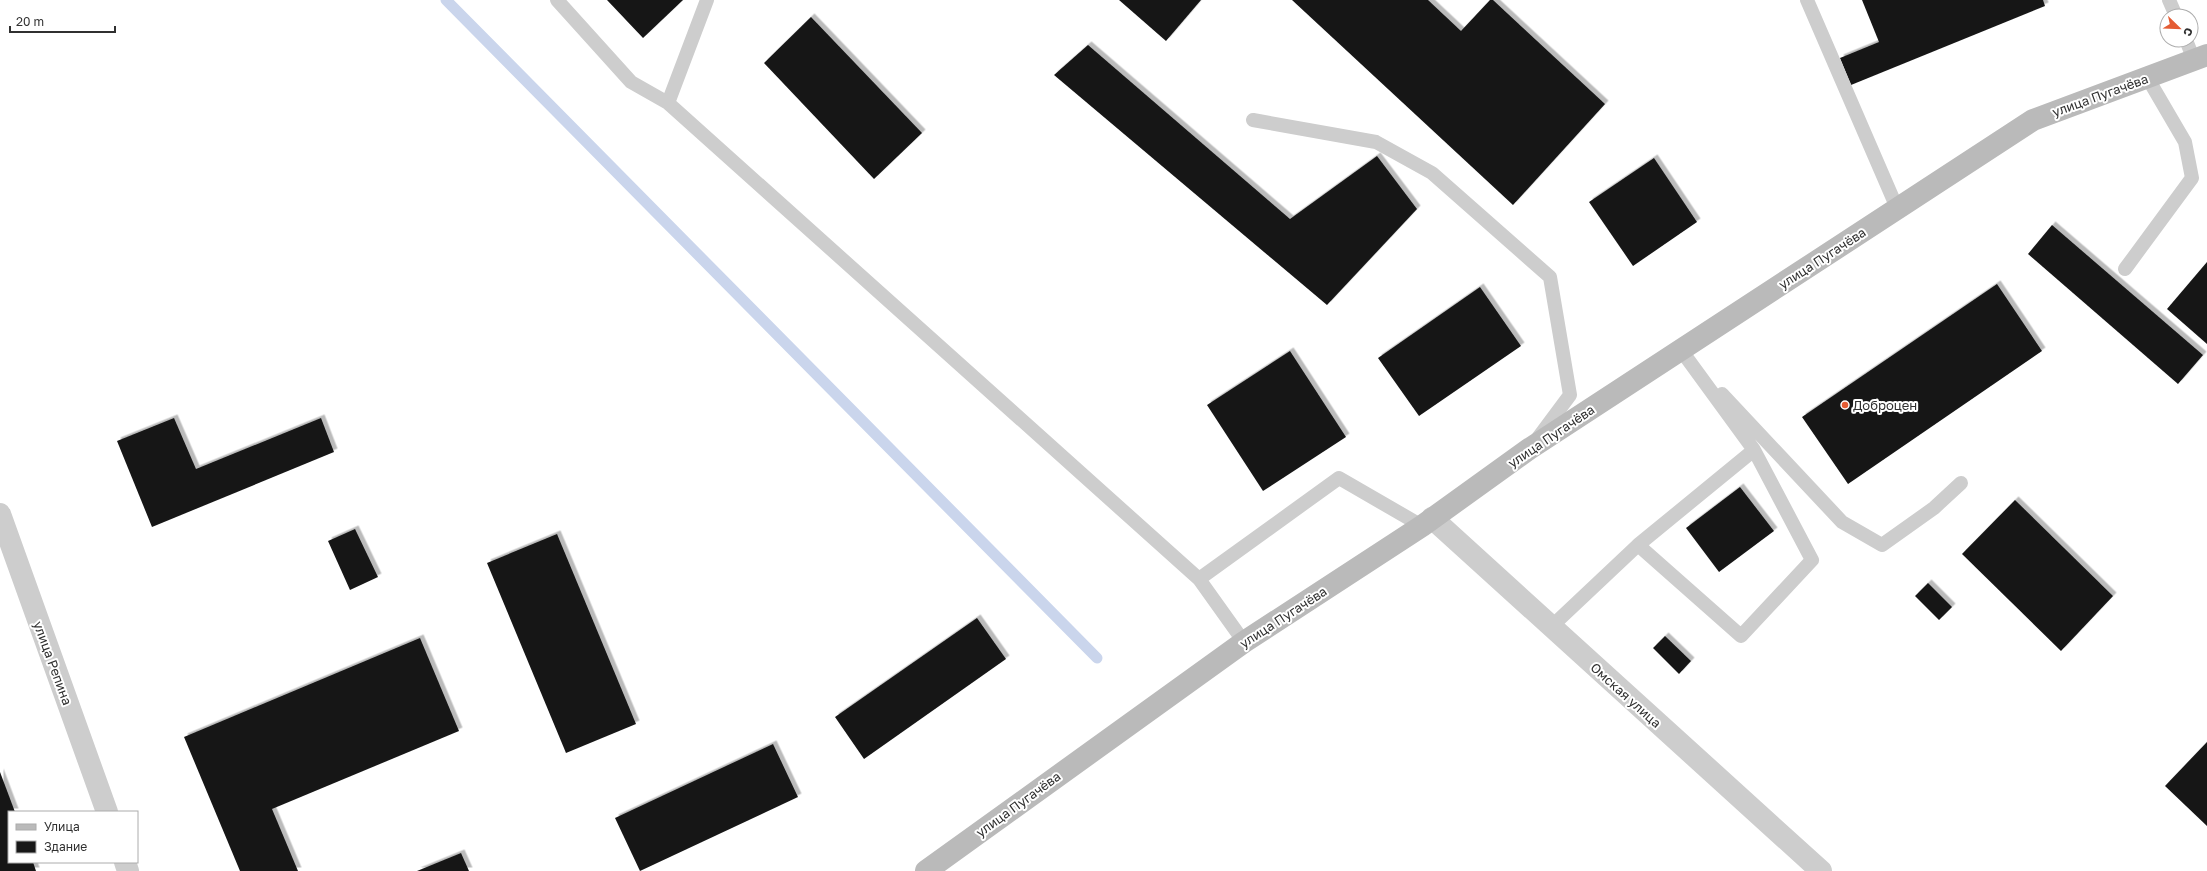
<svg xmlns="http://www.w3.org/2000/svg" width="2207" height="871" viewBox="0 0 2207 871" font-family="'Golos Text',sans-serif">
<defs>
<filter id="shadow"><feDropShadow dx="3.5" dy="-3.5" stdDeviation="0" flood-color="#0004"/></filter>
</defs>
<rect width="100%" height="100%" fill="#fff"/>
<g fill="none" stroke-linecap="round" stroke-linejoin="round">
<!-- stream -->
<path stroke="#cad5ec" stroke-width="11" d="M446 0 1097 658"/>
</g>
<!-- building -->
<path fill="#171717" filter="url(#shadow)" d="M607 0H683L643 38Z
M1119 0H1201L1166 41Z
M1292 0H1428L1461 31 1490 0H1493L1605 104 1513 205Z
M1862 0H2043L2045 6 1851 85 1840 58 1879 42Z
M811 17 922 133 874 179 764 63Z
M1088 45 1290 219 1377 156 1417 209 1327 305 1054 75Z
M1654 158 1697 222 1633 266 1589 202Z
M2052 225 2203 355 2178 384 2028 254Z
M2207 262V344L2167 309Z
M1997 284 2042 351 1848 484 1802 417Z
M1480 287 1521 346 1419 416 1378 358Z
M1290 351 1346 437 1263 491 1207 405Z
M174 418 196 469 321 418 334 452 152 527 117 441Z
M1740 487 1774 531 1719 572 1686 528Z
M2015 500 2113 596 2061 651 1962 554Z
M355 529 378 577 350 590 328 541Z
M557 534 636 724 566 753 487 563Z
M1928 583 1952 607 1939 620 1915 596Z
M977 618 1006 659 864 759 835 717Z
M1665 636 1691 661 1679 674 1653 648Z
M420 638 459 731 272 809 298 871H240L184 737Z
M2207 742V826L2165 786Z
M773 744 798 797 640 871 615 818Z
M0 772 15 812H9V862H33L36 871H0Z
M461 853 469 871H417Z"/>
<g fill="none" stroke-linecap="round" stroke-linejoin="round">
<!-- service -->
<path stroke="#cdcdcd" stroke-width="14" d="M557 0 631 82 668 103
M707 0 668 103 1199 579 1244 642
M1807 0 1897 208
M2169 0 2176 16
M2186 40 2194 60
M1253 120 1376 142 1432 173 1550 277 1570 395 1538 438
M2125 269 2192 178 2185 142 2147 77
M1722 394 1842 522 1882 545 1934 508 1961 483
M1638 545 1741 636 1812 560 1754 450
M1199 579 1339 478 1422 526
M1551 627 1638 545 1754 450 1681 350"/>
<!-- minor -->
<path stroke="#cdcdcd" stroke-width="22" d="M0 514 107 812
M1432 518 1821 871
M125 862 128 871"/>
<!-- secondary -->
<path stroke="#bababa" stroke-width="22" d="M926 871 1244 642 1422 526 1529 449 2033 120 2207 55"/>
</g>
<!-- markers -->
<circle fill="#e45c34" stroke="#fff" stroke-width="1.5" cx="1845" cy="405" r="4"/>
<g text-anchor="middle" stroke-width="4" stroke-linejoin="round" paint-order="stroke">
<!-- street labels -->
<g font-size="13" fill="#303030" stroke="#fff">
<text transform="translate(2100 95) rotate(-20)" y="5">улица Пугачёва</text>
<text transform="translate(1822 258) rotate(-33)" y="5">улица Пугачёва</text>
<text transform="translate(1551 436) rotate(-34)" y="5">улица Пугачёва</text>
<text transform="translate(1283 617) rotate(-33)" y="5">улица Пугачёва</text>
<text transform="translate(53 663) rotate(70)" y="5">улица Репина</text>
<text transform="translate(1626 695) rotate(42)" y="5">Омская улица</text>
<text transform="translate(1018 804) rotate(-36)" y="5">улица Пугачёва</text>
</g>
<!-- poi labels -->
<g font-size="13" fill="#303030" stroke="#fff" text-anchor="start">
<text x="1853" y="410">Доброцен</text>
</g>
</g>
<!-- legend -->
<rect x="8" y="811" width="130" height="52" fill="#ffffff" stroke="#acacac"/>
<rect x="16" y="824" width="20" height="6" fill="#bababa" stroke="#acacac"/>
<text x="44" y="831" font-size="12" fill="#303030">Улица</text>
<rect x="16" y="841" width="20" height="12" fill="#171717" stroke="#acacac"/>
<text x="44" y="851" font-size="12" fill="#303030">Здание</text>
<!-- north arrow -->
<g transform="translate(2179 28) rotate(113)"><circle r="19" fill="#ffffff" stroke="#acacac"/>
<path d="M0-3L7 15L0 10L-7 15Z" fill="#e45c34"/>
<text y="-6" font-size="11" font-weight="bold" text-anchor="middle" fill="#303030">С</text>
</g>
<!-- scale -->
<path d="M10 26v6h105v-6" fill="none" stroke="#303030" stroke-width="2"/>
<text x="16" y="26" font-size="12" fill="#303030" stroke="#ffffff" stroke-width="3" paint-order="stroke">20 m</text>
</svg>
